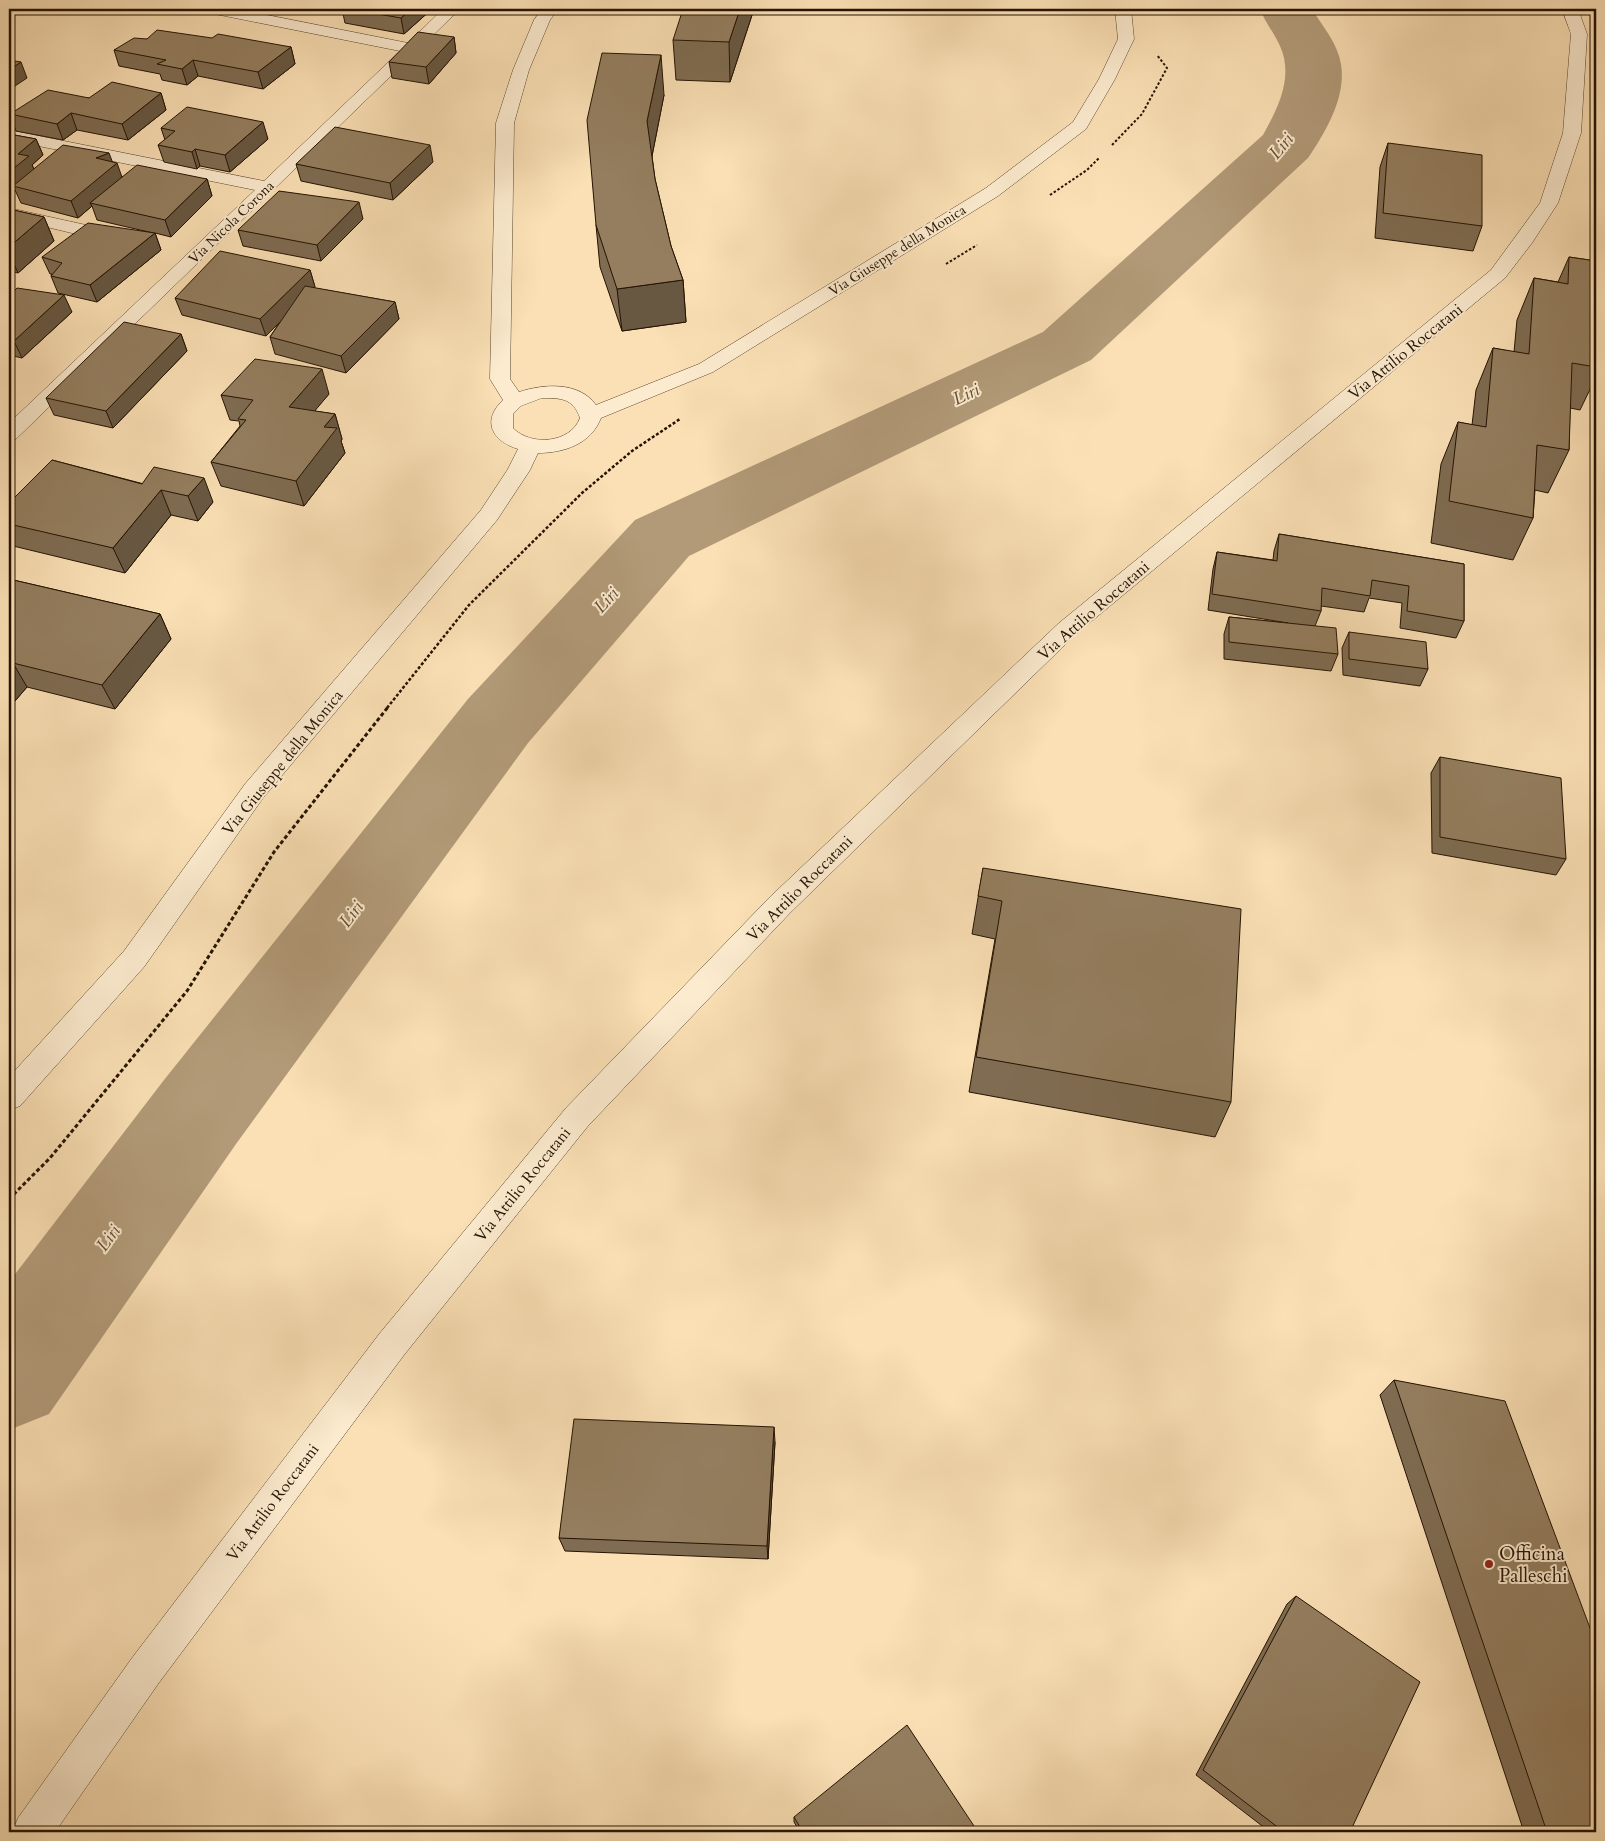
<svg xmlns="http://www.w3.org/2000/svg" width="1605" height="1841" viewBox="0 0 1605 1841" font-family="Cardo,serif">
<rect width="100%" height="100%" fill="#fbe0b5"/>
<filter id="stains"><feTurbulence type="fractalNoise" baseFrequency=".004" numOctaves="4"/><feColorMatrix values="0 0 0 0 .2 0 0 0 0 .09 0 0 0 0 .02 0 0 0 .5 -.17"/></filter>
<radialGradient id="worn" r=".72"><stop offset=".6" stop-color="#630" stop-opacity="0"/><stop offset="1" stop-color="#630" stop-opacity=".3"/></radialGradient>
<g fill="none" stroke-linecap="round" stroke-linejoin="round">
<!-- river -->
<path fill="#b29a78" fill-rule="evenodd" d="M1260 9H1312C1321 24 1334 39 1339 56 1350 91 1327 130 1308 158L1091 360 689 556 528 743 236 1144 49 1414 9 1430V1282L164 1080 468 699 635 520 1043 332 1263 135C1278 108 1294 77 1280 46 1274 33 1265 22 1260 9Z"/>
<defs>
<path id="minor" d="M207 9H237L408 43 443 9H460L16 439 9 441V423L255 190 9 140V130L264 181 400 51 215 14 209 12Z
M542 9H558L550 20 529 70 514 123 510 379 519 392C543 384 579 381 596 405L699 364 986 188 1073 122 1099 79 1118 39 1115 9H1131L1134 39 1115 79 1086 129 998 196 713 372 601 418C591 444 564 453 538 453L530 470 497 520 263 798 144 967 20 1106 9 1110V1077L124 951 245 784 481 510 508 469 518 449C492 441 481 421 503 400L490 379 496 123 513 70 534 20ZM542 398C561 398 573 398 580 418 570 444 530 446 513 428V414L521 406Z
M1562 9H1578L1587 34 1581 133 1558 203 1532 243 1505 278 1075 635 790 913 588 1126 404 1355 158 1684 55 1832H12L18 1818 132 1658 380 1333 566 1108 770 897 1059 623 1491 270 1540 203 1563 133 1571 34Z
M9 208 104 229 106 233 104 237 97 239 9 218Z"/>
</defs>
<!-- minor casing -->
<use href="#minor" stroke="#5a462f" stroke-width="1"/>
<!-- path-far2 -->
<path stroke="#241302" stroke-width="2" stroke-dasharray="2.5 2" stroke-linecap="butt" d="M1112 145 1142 114 1167 68 1157 55
M1050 195 1087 170 1099 158
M946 264 977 245"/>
<!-- path-far1 -->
<path stroke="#241302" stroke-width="2.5" stroke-dasharray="3 2" stroke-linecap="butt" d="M387 708 469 605 582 493 632 451 680 419"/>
<!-- path -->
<path stroke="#241302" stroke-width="3" stroke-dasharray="4 2.5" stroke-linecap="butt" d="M9 1199 50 1158 187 991 274 852 388 707"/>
<!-- minor -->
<use href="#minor" fill="#fcebcf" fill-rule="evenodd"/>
</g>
<!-- wall -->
<path fill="#7f6c52" stroke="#241302" d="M342 9H432L404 34 345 23Z
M754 9 730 82 676 80 673 40Z
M454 37 456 53 429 84 392 78 389 62Z
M147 39 291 47 295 64 263 89 198 76 187 85 162 80 160 74 119 66 114 50Z
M161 93 166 110 128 140 77 130 63 140 16 131 10 114 89 98Z
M664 95 652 156 655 179 671 246 683 280 686 322 622 331 600 267 596 225Z
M161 128 268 139 230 172 200 166 197 169 164 162 158 145 165 140Z
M9 134 36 139 43 155 32 165 34 169 112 162 122 177 207 179 212 196 171 237 155 233 161 250 97 302 58 293 51 276 52 274H50L42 257 153 233 97 220 92 206 78 218 21 203 15 190 12 192 9 191Z
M1388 143 1482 226 1473 251 1375 238 1380 167Z
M433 162 393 200 301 181 296 164Z
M9 209 44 217 54 241 18 273 9 271Z
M363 219 321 261 243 246 238 230Z
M1569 257 1596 261V377L1580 410 1570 408 1569 450 1548 493 1535 490 1533 518 1513 560 1431 543 1441 464 1458 422 1472 425 1476 390 1493 348 1514 352 1517 320 1534 278 1558 282Z
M310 270 315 287 314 288 395 302 399 319 346 373 275 354 270 337 281 320 266 336 182 315 175 298Z
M9 294 72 312 22 358 9 355Z
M181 334 187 351 113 428 54 415 46 398Z
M329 394 314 411 335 414 342 439 341 441 345 453 304 506 221 486 211 462 240 426 239 421 230 420 221 395Z
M52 460 213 502 198 521 171 515 125 573 9 545V503Z
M1279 534 1464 564V621L1456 638 1400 628 1402 603 1369 598 1364 612 1321 606V611L1315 626 1338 654 1331 671 1224 659V634L1229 617 1288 623 1208 610 1213 569 1217 552 1273 560 1274 551Z
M9 579 160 614 171 639 115 709 27 687 9 708Z
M1349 632 1428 669 1420 686 1343 675 1342 648Z
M1440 757 1566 859 1556 875 1432 853 1431 773Z
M983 868 1231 1102 1215 1137 969 1092 995 939 972 934Z
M1394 1380 1596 1832H1524L1380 1395Z
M775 1442 768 1559 565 1551 559 1538Z
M1296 1596 1350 1832H1270L1196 1775 1287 1604Z
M794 1817 978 1832H800L794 1822Z"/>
<!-- shaded-wall -->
<path fill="#685842" stroke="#241302" d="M411 9H432L404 34 401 18Z
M740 9H754L730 82 729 42Z
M454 37 456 53 429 84 426 67Z
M291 47 295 64 263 89 258 72Z
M661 55 664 95 651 161 647 121Z
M193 60 198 76 187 85 182 69Z
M21 62 27 78 9 90V70Z
M161 93 166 110 128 140 122 124Z
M71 113 77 130 63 140 57 124Z
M263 122 268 139 230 172 225 155Z
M36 139 43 155 32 165 36 173 13 186 15 190 12 192 9 185V172L18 154Z
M430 145 433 162 393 200 390 183Z
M195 149 200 166 197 169 192 152Z
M109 153 114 166 117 163 123 180 90 203 92 206 78 218 71 201 96 158Z
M207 179 212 196 171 237 165 220Z
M359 202 363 219 321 261 317 245Z
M44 217 54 241 18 273 9 253V247Z
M155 233 161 250 97 302 90 285Z
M310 270 315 287 266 336 260 319Z
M683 280 686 322 622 331 617 289Z
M64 295 72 312 22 358 14 341Z
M395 302 399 319 346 373 341 356Z
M181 334 187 351 113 428 106 411Z
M322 369 329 394 297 432 289 407Z
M335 414 342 439 341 441 345 453 304 506 296 481 324 427Z
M204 478 213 502 198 521 188 496Z
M161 490 171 515 125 573 113 548Z
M160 614 171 639 115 709 102 685Z
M13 663 27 687 9 708V667Z
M774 1427 775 1442 768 1559 767 1546Z"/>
<!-- building -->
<path fill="#947e5f" stroke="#241302" d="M349 9H411L401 18Z
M683 9H740L729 42 673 40Z
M157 30 212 38 218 34 291 47 258 72 193 60 182 69 157 64 166 60 114 50 134 38 147 39Z
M418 32 454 37 426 67 389 62Z
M602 53 661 55 647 121 655 179 671 246 683 280 617 289 596 225 587 120Z
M9 60 21 62 9 70Z
M112 82 161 93 122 124 71 113 57 124 10 114 48 90 89 98Z
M187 107 263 122 225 155 195 149 192 152 158 145 175 131 161 128Z
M335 127 430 145 390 183 296 164Z
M9 134 36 139 18 154 29 156 9 172Z
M1388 143 1482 155V226L1383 213Z
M63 145 109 153 96 158 117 163 71 201 13 186Z
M137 165 207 179 165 220 90 203Z
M279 191 359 202 317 245 238 230Z
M9 209 44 217 9 247Z
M88 223 155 233 90 285 51 276 62 263 42 257Z
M220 251 310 270 260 319 175 298Z
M1569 257 1596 261V367L1572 363 1569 450 1537 445 1533 518 1449 501 1458 422 1486 427 1493 348 1529 354 1534 278 1568 284Z
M305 286 395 302 341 356 270 337Z
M17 288 64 295 14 341 9 340V294L10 295Z
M124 322 181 334 106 411 46 398Z
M255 359 322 369 289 407 335 414 324 427 337 428 296 481 211 462 246 420 238 419 253 400 221 395Z
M52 460 142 484 154 467 204 478 188 496 161 490 113 548 9 524V503Z
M1279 534 1464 564V621L1407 611 1409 586 1372 580 1370 596 1322 588 1321 611 1212 594 1217 552 1277 561Z
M9 579 160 614 102 685 13 663 9 667Z
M1229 617 1336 628 1338 654 1229 642Z
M1349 632 1426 642 1428 669 1349 659Z
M1440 757 1561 778 1566 859 1440 837Z
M983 868 1241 909 1231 1102 976 1057 1002 901 978 896Z
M1394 1380 1505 1401 1596 1644V1832H1547Z
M574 1419 774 1427 767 1546 559 1538Z
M1296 1596 1420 1682 1350 1832H1284L1203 1770Z
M907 1725 978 1832H803L794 1817Z"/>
<!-- markers -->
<circle fill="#8f2418" stroke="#fcebcf" stroke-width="2" cx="1489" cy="1564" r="5"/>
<g text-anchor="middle" stroke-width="4" stroke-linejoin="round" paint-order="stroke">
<!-- far-street labels -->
<g font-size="14" fill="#241302" stroke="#fcebcf">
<text transform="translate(231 222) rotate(-44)" y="5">Via Nicola Corona</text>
<text transform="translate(897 250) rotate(-32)" y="5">Via Giuseppe della Monica</text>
</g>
<!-- street labels -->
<g font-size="16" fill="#241302" stroke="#fcebcf">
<text transform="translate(1405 351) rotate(-39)" y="6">Via Attilio Roccatani</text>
<text transform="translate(1093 610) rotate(-41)" y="6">Via Attilio Roccatani</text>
<text transform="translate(282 762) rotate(-51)" y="6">Via Giuseppe della Monica</text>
<text transform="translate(799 888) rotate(-45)" y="6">Via Attilio Roccatani</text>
<text transform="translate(522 1184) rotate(-51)" y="6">Via Attilio Roccatani</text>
<text transform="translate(272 1502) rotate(-53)" y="6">Via Attilio Roccatani</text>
</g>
<!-- water labels -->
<g font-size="18" font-style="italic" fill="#645037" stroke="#fcebcf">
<text transform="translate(1281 146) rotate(-50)" y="6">Liri</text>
<text transform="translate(966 394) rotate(-25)" y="6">Liri</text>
<text transform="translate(606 600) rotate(-48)" y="6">Liri</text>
<text transform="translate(351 914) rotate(-53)" y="6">Liri</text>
<text transform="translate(108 1238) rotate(-54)" y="6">Liri</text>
</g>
<!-- near-poi labels -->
<g font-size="19" fill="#241302" stroke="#fcebcf" text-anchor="start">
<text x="1499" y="1560">Officina<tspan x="1499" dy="22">Palleschi</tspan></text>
</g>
</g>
<!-- margin -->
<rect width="1605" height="1841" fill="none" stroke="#fbe0b5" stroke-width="30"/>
<rect x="10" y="10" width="1585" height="1821" fill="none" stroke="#241302" stroke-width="2.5"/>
<rect x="15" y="15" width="1575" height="1811" fill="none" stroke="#241302"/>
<rect width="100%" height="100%" filter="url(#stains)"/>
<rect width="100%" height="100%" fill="url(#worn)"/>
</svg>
